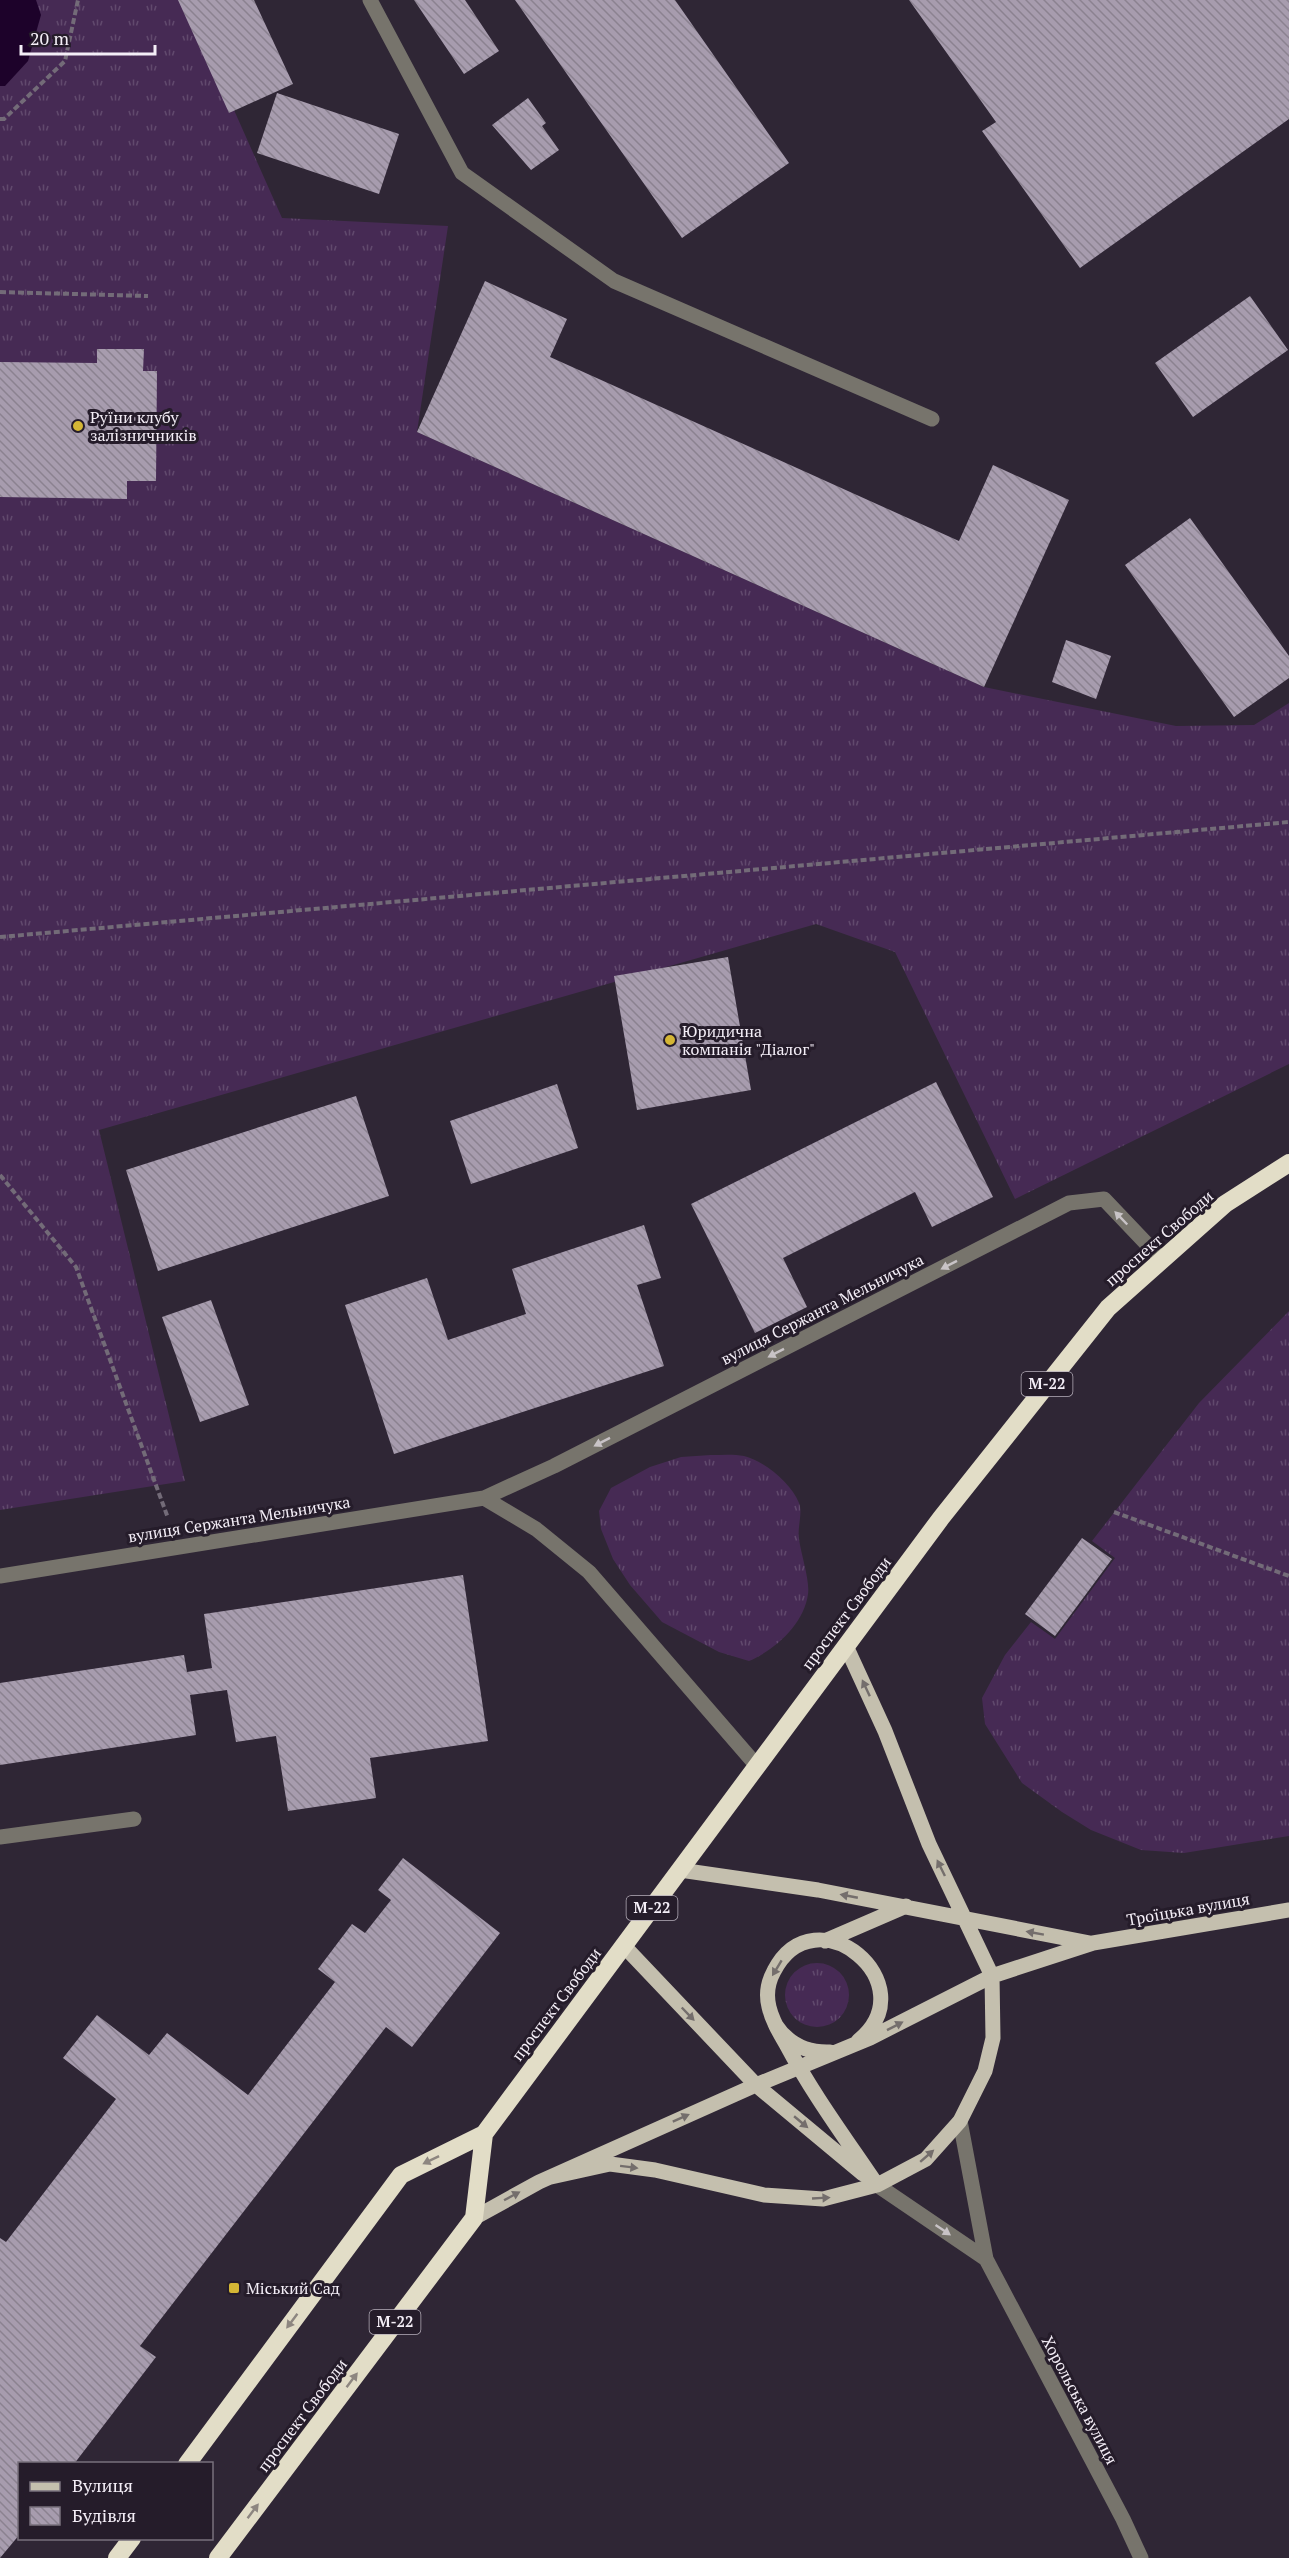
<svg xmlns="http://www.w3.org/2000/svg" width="1289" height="2558" viewBox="0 0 1289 2558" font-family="'PT Serif',serif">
<defs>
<pattern id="grass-tufts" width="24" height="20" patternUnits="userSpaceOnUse" patternTransform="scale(1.5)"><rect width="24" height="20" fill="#462a54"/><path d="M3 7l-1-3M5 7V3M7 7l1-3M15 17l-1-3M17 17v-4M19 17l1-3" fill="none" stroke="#61496d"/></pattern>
<pattern id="building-back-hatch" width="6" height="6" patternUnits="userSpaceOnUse" patternTransform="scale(1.5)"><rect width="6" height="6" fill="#a79cae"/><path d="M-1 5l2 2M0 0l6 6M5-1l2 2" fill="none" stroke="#8b8290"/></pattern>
</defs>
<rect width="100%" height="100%" fill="#2f2635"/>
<!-- grass -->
<path fill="url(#grass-tufts)" d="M0 0H185L282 218 448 226 417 432 984 687 1176 726 1254 725 1289 703V1064L1015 1199 895 952 816 924 99 1130 185 1481 0 1510Z
M1289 1311V1836L1184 1853 1141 1850 1091 1830 1062 1812 1022 1783 985 1724 982 1698 1005 1655 1031 1622 1055 1639 1115 1558 1092 1541 1199 1403Z
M711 1455C722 1455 734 1454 744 1456 764 1461 791 1483 799 1503 803 1513 797 1528 799 1539 801 1554 810 1581 808 1594 804 1624 775 1650 749 1661L719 1652 662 1622 630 1585 613 1559 601 1529 599 1511 611 1488 650 1467 681 1457Z
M785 1995a32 32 0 1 1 64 0a32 32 0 1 1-64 0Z"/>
<!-- water -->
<path fill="#1d022a" d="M0 0H36L41 15 28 61 5 86H0Z"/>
<!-- building -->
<path fill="url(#building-back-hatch)" d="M178 0H254L293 84 229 113Z
M414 0H465L499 51 464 74Z
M515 0H675L789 163 682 238Z
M909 0H1289V119L1080 268 982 131 996 122Z
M277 93 399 134 379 194 257 153Z
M528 98 546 123 542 126 559 150 531 170 492 125Z
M485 281 567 319 550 357 959 541 993 465 1069 500 984 687 417 432Z
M1250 296 1288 350 1193 417 1155 363Z
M97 349H144L143 371H157L156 481H127V499L0 497V362L97 363Z
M1190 518 1289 656V678L1234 717 1125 565Z
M1066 640 1111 656 1096 699 1052 682Z
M728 957 751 1090 637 1110 614 976Z
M936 1082 993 1197 932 1227 915 1192 783 1258 807 1307 755 1333 691 1204Z
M557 1084 578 1148 471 1184 450 1121Z
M356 1096 389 1196 158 1271 126 1170Z
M644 1225 661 1278 637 1285 664 1366 394 1454 345 1305 427 1278 448 1340 526 1314 512 1269Z
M211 1300 249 1405 200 1422 162 1317Z
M1082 1538 1112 1559 1055 1636 1025 1614Z
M463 1575 488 1741 370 1758 376 1798 288 1811 276 1736 236 1742 227 1690 190 1695 196 1735 0 1765V1683L184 1655 187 1672 212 1668 204 1614Z
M403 1858 500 1933 412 2047 386 2027 140 2346 156 2357 74 2464H20V2534L0 2558V2238L6 2242 116 2099 63 2058 97 2015 149 2055 167 2033 248 2095 335 1982 318 1969 352 1924 365 1933 391 1900 378 1890Z"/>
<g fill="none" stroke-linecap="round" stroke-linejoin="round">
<!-- path -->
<path stroke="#736b78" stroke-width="4" stroke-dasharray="6 3" stroke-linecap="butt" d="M0 119H4L65 61 78 0
M0 292 148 296
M0 937 1289 822
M0 1175 76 1267 168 1518
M1114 1512 1289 1576"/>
<!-- minor -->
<path stroke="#77746c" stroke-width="15" d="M370 0 462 173 614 281 932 419
M484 1498 536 1529 589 1572 757 1766
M0 1576 484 1498 554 1466 1069 1203 1104 1199 1162 1260
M0 1837 134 1819
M960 2121 986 2259 1123 2519 1141 2558
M877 2185 986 2259"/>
<!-- major -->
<path stroke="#c4bfae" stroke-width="15" d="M680 1870 818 1890 1090 1943
M825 1941 906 1906
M624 1946 756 2085 863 2174
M775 2024C788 2044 806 2053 830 2052
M858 2041C929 1984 815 1891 774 1971 768 1982 766 1995 769 2007 772 2020 779 2032 786 2044 812 2093 846 2139 877 2185
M551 2177 610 2164 655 2170 764 2195 823 2199 877 2185 926 2159 960 2121 985 2071 993 2038 992 1976 929 1844 885 1731 846 1646
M474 2218 539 2182 756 2085 870 2038 992 1976 1093 1943 1289 1910"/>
<!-- highway -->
<path stroke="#e2ddc7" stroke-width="18" d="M187 2464 401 2175 484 2134 941 1518 1108 1308 1225 1204 1289 1163
M117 2558 132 2538
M218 2558 474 2218 484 2134"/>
</g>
<!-- one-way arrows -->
<defs><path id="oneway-solid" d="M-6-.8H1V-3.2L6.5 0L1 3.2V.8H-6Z" transform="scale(1.5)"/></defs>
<g fill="#c8c3c6">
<use href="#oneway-solid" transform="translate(1121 1218) rotate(-134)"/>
<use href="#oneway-solid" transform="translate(949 1265) rotate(153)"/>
<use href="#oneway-solid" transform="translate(776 1353) rotate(153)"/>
<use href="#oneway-solid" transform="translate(602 1442) rotate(153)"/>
<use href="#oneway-solid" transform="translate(943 2230) rotate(34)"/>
</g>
<g fill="#746e6c">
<use href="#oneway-solid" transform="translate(866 1688) rotate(-115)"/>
<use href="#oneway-solid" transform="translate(941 1868) rotate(-116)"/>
<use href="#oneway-solid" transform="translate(849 1896) rotate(-169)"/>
<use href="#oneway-solid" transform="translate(1035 1933) rotate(-170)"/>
<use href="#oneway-solid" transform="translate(777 1968) rotate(121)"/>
<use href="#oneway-solid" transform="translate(688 2014) rotate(46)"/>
<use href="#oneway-solid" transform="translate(895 2026) rotate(-27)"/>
<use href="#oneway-solid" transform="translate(681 2118) rotate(-24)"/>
<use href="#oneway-solid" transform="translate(801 2122) rotate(40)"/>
<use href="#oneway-solid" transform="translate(927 2156) rotate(-41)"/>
<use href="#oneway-solid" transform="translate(629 2167) rotate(7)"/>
<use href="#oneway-solid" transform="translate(512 2196) rotate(-28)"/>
<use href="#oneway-solid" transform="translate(821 2198) rotate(-3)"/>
</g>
<g fill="#8d8680">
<use href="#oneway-solid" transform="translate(431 2160) rotate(154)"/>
<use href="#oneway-solid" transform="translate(292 2321) rotate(127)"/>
<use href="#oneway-solid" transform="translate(352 2380) rotate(-53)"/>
<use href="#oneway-solid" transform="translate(253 2511) rotate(-53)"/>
</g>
<!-- markers -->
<g fill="#d4b635" stroke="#251c2a" stroke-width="2">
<circle cx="78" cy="426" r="6"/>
<circle cx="670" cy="1040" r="6"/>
<rect x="228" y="2282" width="12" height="12" rx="3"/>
</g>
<g text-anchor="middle" stroke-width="6" stroke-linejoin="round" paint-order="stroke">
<!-- shield labels -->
<g fill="#251c2a" stroke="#b6afba" stroke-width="1.5">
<rect x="1021.5" y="1372" width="51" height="24" rx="4.5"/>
<rect x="626.5" y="1896" width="51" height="24" rx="4.5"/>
<rect x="369.5" y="2310" width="51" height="24" rx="4.5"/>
</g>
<g font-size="15" font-weight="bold" fill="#f4eef7">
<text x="1047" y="1389">М-22</text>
<text x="652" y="1913">М-22</text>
<text x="395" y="2327">М-22</text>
</g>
<!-- poi labels -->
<g font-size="16" fill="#f4eef7" stroke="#251c2a" text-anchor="start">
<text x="90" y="423">Руїни клубу<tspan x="90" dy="18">залізничників</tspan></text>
<text x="682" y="1037">Юридична<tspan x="682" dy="18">компанія "Діалог"</tspan></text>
<text x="246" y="2294">Міський Сад</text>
</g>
<!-- street labels -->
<g font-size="16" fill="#f4eef7" stroke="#251c2a">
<text transform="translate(1159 1238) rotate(-41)" y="6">проспект Свободи</text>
<text transform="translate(822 1309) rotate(-27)" y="6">вулиця Сержанта Мельничука</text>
<text transform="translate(239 1519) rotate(-9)" y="6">вулиця Сержанта Мельничука</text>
<text transform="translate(846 1613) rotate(-53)" y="6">проспект Свободи</text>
<text transform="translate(1188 1909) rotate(-10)" y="6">Троїцька вулиця</text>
<text transform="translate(556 2004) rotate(-53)" y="6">проспект Свободи</text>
<text transform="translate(1080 2400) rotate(62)" y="6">Хорольська вулиця</text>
<text transform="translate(302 2415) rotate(-53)" y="6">проспект Свободи</text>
</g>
</g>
<!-- legend -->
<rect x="18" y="2462" width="195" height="78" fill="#251c2a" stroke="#78707c" stroke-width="1.5"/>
<rect x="30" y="2482" width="30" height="9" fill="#c4bfae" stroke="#78707c" stroke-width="1.5"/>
<text x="72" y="2492" font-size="18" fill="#f4eef7">Вулиця</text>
<rect x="30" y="2507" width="30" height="18" fill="url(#building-back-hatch)" stroke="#78707c" stroke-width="1.5"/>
<text x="72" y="2522" font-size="18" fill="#f4eef7">Будівля</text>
<!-- scale -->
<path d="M21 45v9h134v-9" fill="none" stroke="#f4eef7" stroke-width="3"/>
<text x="30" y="45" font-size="18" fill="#f4eef7" stroke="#251c2a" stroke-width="4.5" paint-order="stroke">20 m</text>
</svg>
